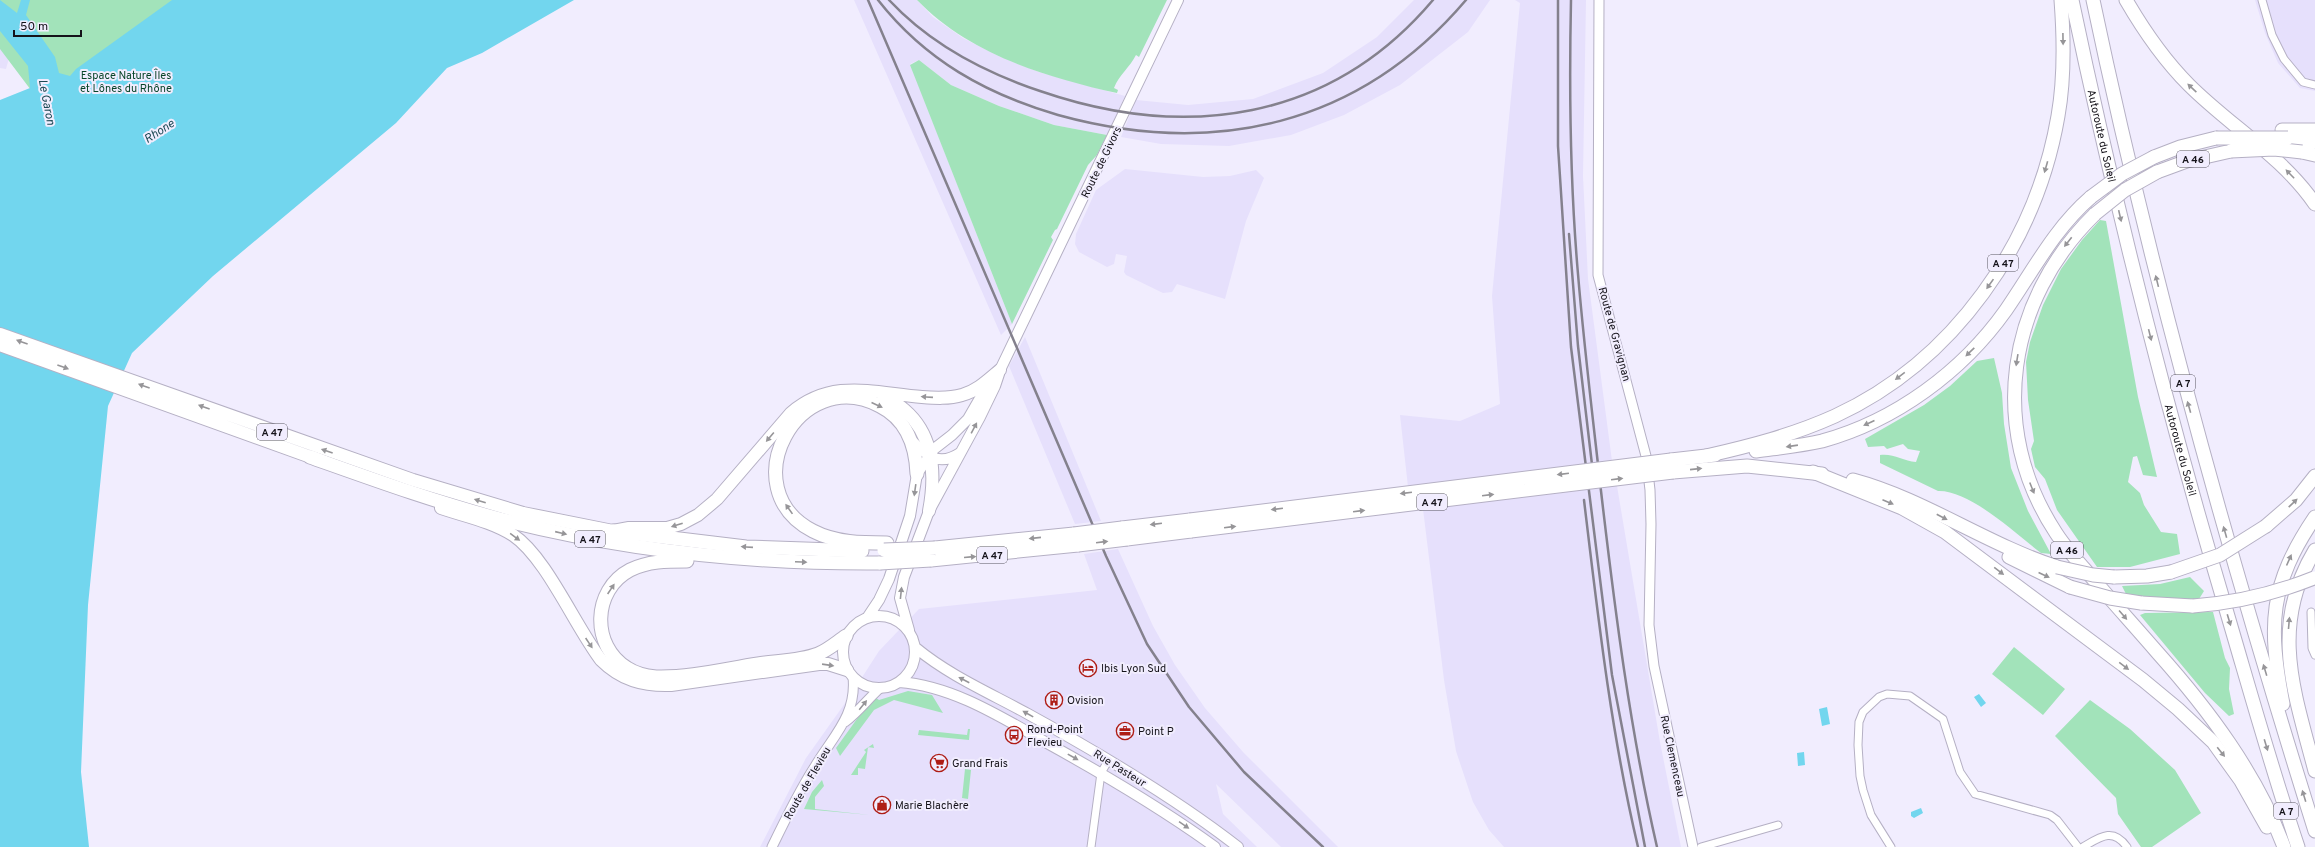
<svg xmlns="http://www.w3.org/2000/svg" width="2315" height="847" viewBox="0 0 2315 847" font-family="Overpass,sans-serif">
<rect width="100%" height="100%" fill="#f1edfe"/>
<!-- built -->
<path fill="#e6e0fc" d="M854 0H917L933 17 963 38 1001 57 1039 72 1125 96 1107 135 1054 125 999 106 951 85 919 60 910 64 1012 324 1001 335Z
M1414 0H1490L1468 32 1400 85 1344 115 1291 135 1229 146 1161 144 1121 137 1136 100 1188 105 1253 99 1323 73 1377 37Z
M1515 0H1586L1583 176 1588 279 1612 461 1408 487 1400 415 1460 421 1500 404 1492 296 1520 3Z
M2255 0H2315V91L2300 88 2278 63 2265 33Z
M0 46 9 58 6 69 0 68Z
M1125 169 1203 177 1230 176 1256 170 1264 178 1246 221 1225 299 1177 284 1172 292 1163 293 1126 275 1124 272 1127 256 1116 254 1114 264 1107 267 1079 252 1075 244 1076 234 1096 190Z
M1025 337 1101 521 1075 524 1009 366Z
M1617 486 1660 742 1681 847H1504L1489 830 1473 802 1456 751 1444 680 1423 509Z
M1118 549 1153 626 1175 665 1205 708 1243 752 1338 847H1281L1216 784 1223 814 1257 847H760L806 758 848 699 879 651 919 609 1097 590 1084 554Z"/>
<!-- green -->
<path fill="#a2e3ba" d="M0 0H346L113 199 0 49Z
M917 0H1167L1139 57 1136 55C1130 67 1119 75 1114 88L1118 90 1117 93C1045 77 969 54 917 0Z
M919 60 951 85 999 106 1054 125 1107 135 1097 155 1088 165 1057 229 1055 230 1051 237 1053 240 1012 324 910 65Z
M2100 220 2106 221 2138 397 2157 477 2143 475 2137 456 2133 457 2128 482 2140 493 2144 505 2161 532 2177 534 2180 554 2130 567H2097L2057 510 2045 479 2035 467 2031 449 2034 441 2028 400 2026 362 2030 342 2043 305 2061 269 2082 240Z
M1994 358 2002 393 2004 424 2011 468 2028 511 2051 554 2041 553C2016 534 1970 490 1938 491L1880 463V455C1893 453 1903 461 1916 462L1920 451 1908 449 1903 444 1887 449 1884 446 1868 447 1865 439 1924 405 1950 386 1977 361Z
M2190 577 2204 591 2199 599 2164 600 2127 596 2122 586 2160 584Z
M2213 612 2225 658 2230 668 2229 689 2234 714 2229 716 2205 693 2140 615 2145 613Z
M2014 647 2065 689 2043 715 1992 674Z
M908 691 932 695 943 713 894 700 874 710 840 756 836 748 867 705 876 698 879 700Z
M2090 700 2130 729 2175 770 2201 813 2152 847H2141L2118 814 2116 798 2055 736Z
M968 729H970L969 740 918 735 919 730 967 735Z
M873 744 874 748 868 747 865 769 858 768V775H851L866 752 864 750Z
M965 769 971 770 968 799 962 798Z
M822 780 824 786 815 797V809L870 815 804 809 812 792Z"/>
<!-- water -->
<path fill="#72d6ee" d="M0 0 17 13 21 0H30L26 15 55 57 59 73 70 76 76 69 172 0H574L482 53 447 68 396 123 213 276 132 353 108 406 88 605 81 772 89 847H0V100L30 88 28 66 0 31Z
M1979 694 1986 703 1981 707 1974 697Z
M1827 707 1830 724 1822 726 1819 709Z
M1804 752 1805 765 1798 766 1797 753Z
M1921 808 1923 813 1914 818 1911 816V812Z"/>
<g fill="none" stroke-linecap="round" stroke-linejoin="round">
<defs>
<path id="minor" d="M2262 0 2272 35 2284 59 2303 82 2315 85
M2311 612 2312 648 2315 655
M1091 847 1101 773 1108 761
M1701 847 1778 825
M1891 847 1871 815 1863 790 1860 776 1858 745 1859 722 1863 712 1879 697 1887 694 1910 696 1943 719 1960 772 1975 794 2050 815 2057 820 2078 847
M2083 847C2100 837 2113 827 2127 847"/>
<path id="tertiary" d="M1599 0 1598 275 1646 456 1650 490 1651 524 1649 625 1654 666 1693 847
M845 722C858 712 868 699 880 688
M772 847C785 820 798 793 814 768 832 737 857 716 853 677"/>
<path id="secondary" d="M911 440C927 456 939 467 960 453
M843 652a36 36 0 1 1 72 0a36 36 0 1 1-72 0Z
M867 618 879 600 889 579 910 516 917 474 934 449 952 435 968 419 987 386 1000 370 1178 0
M909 630 900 598 904 577 929 511 980 417 995 386 999 374
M916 648C950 676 990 693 1028 714 1099 753 1174 797 1238 847
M899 682C953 686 1001 717 1047 743 1105 775 1161 808 1215 847"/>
<path id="trunk" d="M0 334 413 480 523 513 613 531 629 528H667L681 524 698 515 717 499 791 413C832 378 873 393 922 397 935 398 949 399 962 395 977 391 988 380 1000 370
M0 345 319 460
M883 396C931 419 938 464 929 511
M441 508C464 516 491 521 513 535 546 557 575 626 601 660 621 680 643 686 671 685L819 664H828L847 670"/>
<g id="motorway">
<path id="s1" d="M2072 0C2116 210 2169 418 2230 623 2252 698 2273 773 2298 847"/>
<path d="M2093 0C2152 281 2229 557 2315 831"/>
<path d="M2126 0C2144 31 2164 60 2189 85 2230 126 2282 156 2315 204"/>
<path d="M2282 130H2315"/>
<path d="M2288 138 2315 142"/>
<path d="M2302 152 2315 155"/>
<path d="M2154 157 2180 147 2216 138"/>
<path d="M2157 172 2187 161 2231 151"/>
<path d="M2095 214C2007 300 1987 428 2056 533 2069 553 2085 569 2100 587 2119 609 2138 630 2157 652 2208 709 2257 774 2284 847"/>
<path d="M1756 451C1778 448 1800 446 1822 441 1895 421 1962 372 2006 310 2033 271 2054 229 2091 197"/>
<path d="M1706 456C1750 446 1793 435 1835 416 1954 361 2036 244 2058 116 2065 77 2064 39 2061 0"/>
<path d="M310 457C372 479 435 502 500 519 625 551 751 564 880 563"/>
<path d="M1671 460 1715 455"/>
<path d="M1673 472 1747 466 1822 474"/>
<path d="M1813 472 1902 508 1945 532 2143 680 2178 709 2213 742 2241 781 2267 827"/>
<path d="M1853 480C1924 499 1986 544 2057 567"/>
<path d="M2266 526 2296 500 2315 476"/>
<path d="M1122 528 1190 520"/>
<path d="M613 531 746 547 862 551"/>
<path d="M1127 539 1191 531"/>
<path d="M887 543C862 543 836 543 813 531 731 489 798 363 880 406 906 419 916 446 917 474"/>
<path d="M935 548 1074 534"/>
<path d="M2315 550C2269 626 2294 691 2315 771"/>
<path d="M2009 557 2070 587"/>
<path d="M931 560 1078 545"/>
<path d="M687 561C667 561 648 561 630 570 592 590 591 646 627 668 636 674 645 676 656 677 690 678 725 669 758 664 777 661 800 661 818 654 828 650 837 642 846 636"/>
<path d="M2114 577 2147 576 2171 572"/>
<path d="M2141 603 2193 606"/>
<path d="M2283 704C2268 625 2269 585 2315 517"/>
</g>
</defs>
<!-- minor casing -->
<use href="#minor" stroke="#b5b0c4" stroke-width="9"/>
<!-- tertiary casing -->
<use href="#tertiary" stroke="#b5b0c4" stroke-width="11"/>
<!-- secondary casing -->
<use href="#secondary" stroke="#b5b0c4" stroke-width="12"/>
<!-- trunk casing -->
<use href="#trunk" stroke="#b5b0c4" stroke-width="14"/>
<!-- motorway casing -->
<use href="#motorway" stroke="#b5b0c4" stroke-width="15"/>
<!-- minor -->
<use href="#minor" stroke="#fff" stroke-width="7"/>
<!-- tertiary -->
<use href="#tertiary" stroke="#fff" stroke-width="9"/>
<!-- secondary -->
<use href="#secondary" stroke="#fff" stroke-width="10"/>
<!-- trunk -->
<use href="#trunk" stroke="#fff" stroke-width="12"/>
<!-- motorway -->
<use href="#motorway" stroke="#fff" stroke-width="13"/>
<!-- rail -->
<path stroke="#84818d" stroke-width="2.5" d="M868 0 1106 556 1147 644 1189 707 1244 772 1323 847
M878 0C925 60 986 94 1058 115 1214 158 1359 126 1466 0
M889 0C930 44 983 72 1040 91 1185 141 1330 122 1433 0
M1558 0V146L1571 347 1612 675 1645 847
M1571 0C1569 92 1570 183 1578 274 1584 347 1593 419 1601 491 1615 611 1630 730 1657 847
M1569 234 1578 346 1593 473
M1584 500C1598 617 1611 733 1638 847"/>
<defs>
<path id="motorway-bridge" d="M2216 138H2288
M2231 151 2274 149 2302 152
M2091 197 2122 174 2154 157
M2095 214 2125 190 2157 172
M1190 520 1671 460
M1191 531 1673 472
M1074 534 1122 528
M1078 545 1127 539
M884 550 935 548
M880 563 931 560
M2057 567 2093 575 2114 577
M2171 572 2220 555 2266 526
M2070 587 2110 598 2141 603
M2193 606C2235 603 2274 594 2314 578"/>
</defs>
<!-- motorway-bridge casing -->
<use href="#motorway-bridge" stroke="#b5b0c4" stroke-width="15" stroke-linecap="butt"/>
<!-- motorway-bridge -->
<use href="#motorway-bridge" stroke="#fff" stroke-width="13"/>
</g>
<!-- one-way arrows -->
<defs><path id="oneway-solid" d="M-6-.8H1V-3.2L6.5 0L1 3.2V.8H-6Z"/></defs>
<g fill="#969598">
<use href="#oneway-solid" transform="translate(2063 39) rotate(89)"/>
<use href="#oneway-solid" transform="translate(2192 88) rotate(-137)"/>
<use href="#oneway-solid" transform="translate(2046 167) rotate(106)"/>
<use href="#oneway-solid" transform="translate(2290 174) rotate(-134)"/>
<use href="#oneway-solid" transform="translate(2120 216) rotate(77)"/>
<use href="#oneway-solid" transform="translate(2068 242) rotate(128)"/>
<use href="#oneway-solid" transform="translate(2157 281) rotate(-104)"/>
<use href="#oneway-solid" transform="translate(1990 284) rotate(125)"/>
<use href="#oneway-solid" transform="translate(2150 335) rotate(76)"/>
<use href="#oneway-solid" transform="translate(22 342) rotate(-160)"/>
<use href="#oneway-solid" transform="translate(1970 352) rotate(136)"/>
<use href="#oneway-solid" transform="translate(2017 360) rotate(99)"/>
<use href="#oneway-solid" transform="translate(63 367) rotate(20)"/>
<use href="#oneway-solid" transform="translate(1900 376) rotate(143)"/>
<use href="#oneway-solid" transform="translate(144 386) rotate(-160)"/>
<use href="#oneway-solid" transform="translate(927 397) rotate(-176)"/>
<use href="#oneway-solid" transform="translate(877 405) rotate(24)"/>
<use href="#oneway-solid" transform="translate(204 407) rotate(-160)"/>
<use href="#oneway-solid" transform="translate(2189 407) rotate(-106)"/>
<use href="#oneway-solid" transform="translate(1869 423) rotate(156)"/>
<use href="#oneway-solid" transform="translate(974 428) rotate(-62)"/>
<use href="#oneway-solid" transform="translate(770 437) rotate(130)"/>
<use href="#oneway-solid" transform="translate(1792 446) rotate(172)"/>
<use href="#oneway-solid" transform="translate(327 451) rotate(-161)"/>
<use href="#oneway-solid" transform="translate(1696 469) rotate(-6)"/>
<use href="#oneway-solid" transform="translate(1563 474) rotate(173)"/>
<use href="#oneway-solid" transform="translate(1617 479) rotate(-7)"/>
<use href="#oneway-solid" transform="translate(2032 488) rotate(68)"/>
<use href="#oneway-solid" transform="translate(915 490) rotate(98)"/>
<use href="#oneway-solid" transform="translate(1406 493) rotate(173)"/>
<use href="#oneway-solid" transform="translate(1488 495) rotate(-7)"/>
<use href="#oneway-solid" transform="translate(480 501) rotate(-163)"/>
<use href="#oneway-solid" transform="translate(1888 502) rotate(23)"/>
<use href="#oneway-solid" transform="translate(2293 503) rotate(-44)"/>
<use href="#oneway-solid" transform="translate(789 509) rotate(-125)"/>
<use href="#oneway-solid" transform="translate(1277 509) rotate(173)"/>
<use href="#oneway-solid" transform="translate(1359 511) rotate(-7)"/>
<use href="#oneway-solid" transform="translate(1942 517) rotate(28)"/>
<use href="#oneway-solid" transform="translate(1156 524) rotate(173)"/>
<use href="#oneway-solid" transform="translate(677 525) rotate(162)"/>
<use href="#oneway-solid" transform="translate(1230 527) rotate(-7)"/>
<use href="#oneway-solid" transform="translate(2225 532) rotate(-106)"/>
<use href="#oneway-solid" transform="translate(561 533) rotate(13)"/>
<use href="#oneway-solid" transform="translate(515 537) rotate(36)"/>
<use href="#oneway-solid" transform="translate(1035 538) rotate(174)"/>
<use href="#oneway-solid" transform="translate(1102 542) rotate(-7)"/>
<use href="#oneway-solid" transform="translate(747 547) rotate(-176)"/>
<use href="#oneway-solid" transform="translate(970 557) rotate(-5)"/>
<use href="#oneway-solid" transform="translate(2289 560) rotate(-66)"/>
<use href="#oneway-solid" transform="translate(801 562) rotate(2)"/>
<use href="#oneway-solid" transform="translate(1999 571) rotate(37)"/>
<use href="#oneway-solid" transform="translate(2044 575) rotate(25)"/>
<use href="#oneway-solid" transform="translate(611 589) rotate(-56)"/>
<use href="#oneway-solid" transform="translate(901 593) rotate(-84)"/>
<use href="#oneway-solid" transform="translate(2123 615) rotate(49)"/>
<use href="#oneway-solid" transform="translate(2229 620) rotate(73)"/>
<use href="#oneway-solid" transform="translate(2289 623) rotate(-85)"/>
<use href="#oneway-solid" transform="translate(589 643) rotate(56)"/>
<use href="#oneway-solid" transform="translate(828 665) rotate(8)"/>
<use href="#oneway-solid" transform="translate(2124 666) rotate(37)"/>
<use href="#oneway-solid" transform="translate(2265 670) rotate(-107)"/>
<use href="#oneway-solid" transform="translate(964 680) rotate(-152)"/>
<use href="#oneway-solid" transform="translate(863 705) rotate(-51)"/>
<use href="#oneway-solid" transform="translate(1028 714) rotate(-151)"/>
<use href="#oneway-solid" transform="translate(2266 745) rotate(73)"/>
<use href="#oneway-solid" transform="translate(2221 752) rotate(51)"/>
<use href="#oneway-solid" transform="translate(1073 757) rotate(29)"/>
<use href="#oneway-solid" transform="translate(2304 796) rotate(-107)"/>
<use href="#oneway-solid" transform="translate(1184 825) rotate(34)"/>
</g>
<!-- icons -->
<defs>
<symbol id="hotel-ring" viewBox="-11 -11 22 22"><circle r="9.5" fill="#f1edfe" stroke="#ae1d16" stroke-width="1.5"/><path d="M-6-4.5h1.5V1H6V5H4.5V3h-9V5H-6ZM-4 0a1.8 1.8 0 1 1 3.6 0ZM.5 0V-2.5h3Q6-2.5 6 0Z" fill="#ae1d16"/></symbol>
<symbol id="building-ring" viewBox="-11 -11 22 22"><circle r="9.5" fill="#f1edfe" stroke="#ae1d16" stroke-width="1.5"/><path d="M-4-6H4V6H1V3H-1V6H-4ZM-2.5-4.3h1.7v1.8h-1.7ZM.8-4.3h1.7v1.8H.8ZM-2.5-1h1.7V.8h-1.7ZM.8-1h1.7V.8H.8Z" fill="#ae1d16"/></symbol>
<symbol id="office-ring" viewBox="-11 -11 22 22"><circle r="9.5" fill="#f1edfe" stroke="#ae1d16" stroke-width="1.5"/><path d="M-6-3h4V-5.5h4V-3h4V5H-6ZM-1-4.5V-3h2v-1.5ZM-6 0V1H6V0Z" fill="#ae1d16"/></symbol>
<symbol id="bus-ring" viewBox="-11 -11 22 22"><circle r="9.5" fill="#f1edfe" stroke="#ae1d16" stroke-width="1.5"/><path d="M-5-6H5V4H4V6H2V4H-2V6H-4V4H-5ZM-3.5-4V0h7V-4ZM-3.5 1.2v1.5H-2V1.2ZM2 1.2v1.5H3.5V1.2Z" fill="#ae1d16"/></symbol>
<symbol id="supermarket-ring" viewBox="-11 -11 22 22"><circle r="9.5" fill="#f1edfe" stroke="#ae1d16" stroke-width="1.5"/><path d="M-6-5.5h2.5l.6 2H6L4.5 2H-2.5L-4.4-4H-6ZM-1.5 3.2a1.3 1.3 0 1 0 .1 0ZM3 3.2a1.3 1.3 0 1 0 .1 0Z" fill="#ae1d16"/></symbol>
<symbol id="shop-ring" viewBox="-11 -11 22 22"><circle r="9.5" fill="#f1edfe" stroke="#ae1d16" stroke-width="1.5"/><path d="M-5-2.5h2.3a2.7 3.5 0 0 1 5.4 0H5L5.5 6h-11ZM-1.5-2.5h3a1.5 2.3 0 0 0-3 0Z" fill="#ae1d16"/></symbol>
</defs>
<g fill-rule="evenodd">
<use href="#hotel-ring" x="1078" y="658" width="20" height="20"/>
<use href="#building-ring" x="1044" y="690" width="20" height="20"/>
<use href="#office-ring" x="1115" y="721" width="20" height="20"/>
<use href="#bus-ring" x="1004" y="725" width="20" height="20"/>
<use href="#supermarket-ring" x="929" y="753" width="20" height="20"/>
<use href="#shop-ring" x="872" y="795" width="20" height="20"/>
</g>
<g text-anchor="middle" stroke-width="4" stroke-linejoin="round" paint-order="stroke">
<!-- shield labels -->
<g fill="#f1edfe" stroke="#57545e" stroke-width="1">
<rect x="2177" y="151" width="32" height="16" rx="3"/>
<rect x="1988" y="255" width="30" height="16" rx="3"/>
<rect x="2171" y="375" width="24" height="16" rx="3"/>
<rect x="257" y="424" width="30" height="16" rx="3"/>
<rect x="1417" y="494" width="30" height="16" rx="3"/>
<rect x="575" y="531" width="30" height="16" rx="3"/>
<rect x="2051" y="542" width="32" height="16" rx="3"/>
<rect x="977" y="547" width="30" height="16" rx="3"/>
<rect x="2274" y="803" width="24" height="16" rx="3"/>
</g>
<g font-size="10" font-weight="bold" fill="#15131a">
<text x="2193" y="163">A 46</text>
<text x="2003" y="267">A 47</text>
<text x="2183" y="387">A 7</text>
<text x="272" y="436">A 47</text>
<text x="1432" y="506">A 47</text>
<text x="590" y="543">A 47</text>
<text x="2067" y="554">A 46</text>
<text x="992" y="559">A 47</text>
<text x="2286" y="815">A 7</text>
</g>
<!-- park labels -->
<g font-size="11" fill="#084529" stroke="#f1edfe">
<text x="126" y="79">Espace Nature Îles<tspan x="126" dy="13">et Lônes du Rhône</tspan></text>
</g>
<!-- street labels -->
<g font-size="11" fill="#15131a" stroke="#f1edfe">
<text dy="4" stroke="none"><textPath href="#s1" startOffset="139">Autoroute du Soleil</textPath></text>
<text transform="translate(1101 162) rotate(-64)" y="4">Route de Givors</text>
<text transform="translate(1615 334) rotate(75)" y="4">Route de Gravignan</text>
<text dy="4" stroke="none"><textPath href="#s1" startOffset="463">Autoroute du Soleil</textPath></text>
<text transform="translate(1673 756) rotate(78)" y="4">Rue Clemenceau</text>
<text transform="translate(1120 768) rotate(32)" y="4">Rue Pasteur</text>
<text transform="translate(807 783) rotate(-60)" y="4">Route de Flevieu</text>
</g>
<!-- poi labels -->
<g font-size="11" fill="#15131a" stroke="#f1edfe" text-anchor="start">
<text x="1101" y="672">Ibis Lyon Sud</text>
<text x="1067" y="704">Ovision</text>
<text x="1027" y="733">Rond-Point<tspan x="1027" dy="13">Flevieu</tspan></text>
<text x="1138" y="735">Point P</text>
<text x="952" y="767">Grand Frais</text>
<text x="895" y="809">Marie Blachère</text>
</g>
<!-- water labels -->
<g font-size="12" font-style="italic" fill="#1d4a54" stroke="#f1edfe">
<text transform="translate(47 102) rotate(79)" y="4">Le Garon</text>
<text transform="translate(159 131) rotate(-33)" y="4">Rhone</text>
</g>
</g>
<!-- scale -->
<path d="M14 30v6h67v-6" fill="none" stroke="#15131a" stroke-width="2"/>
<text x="20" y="30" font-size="12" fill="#15131a" stroke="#f1edfe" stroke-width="3" paint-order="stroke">50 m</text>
</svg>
